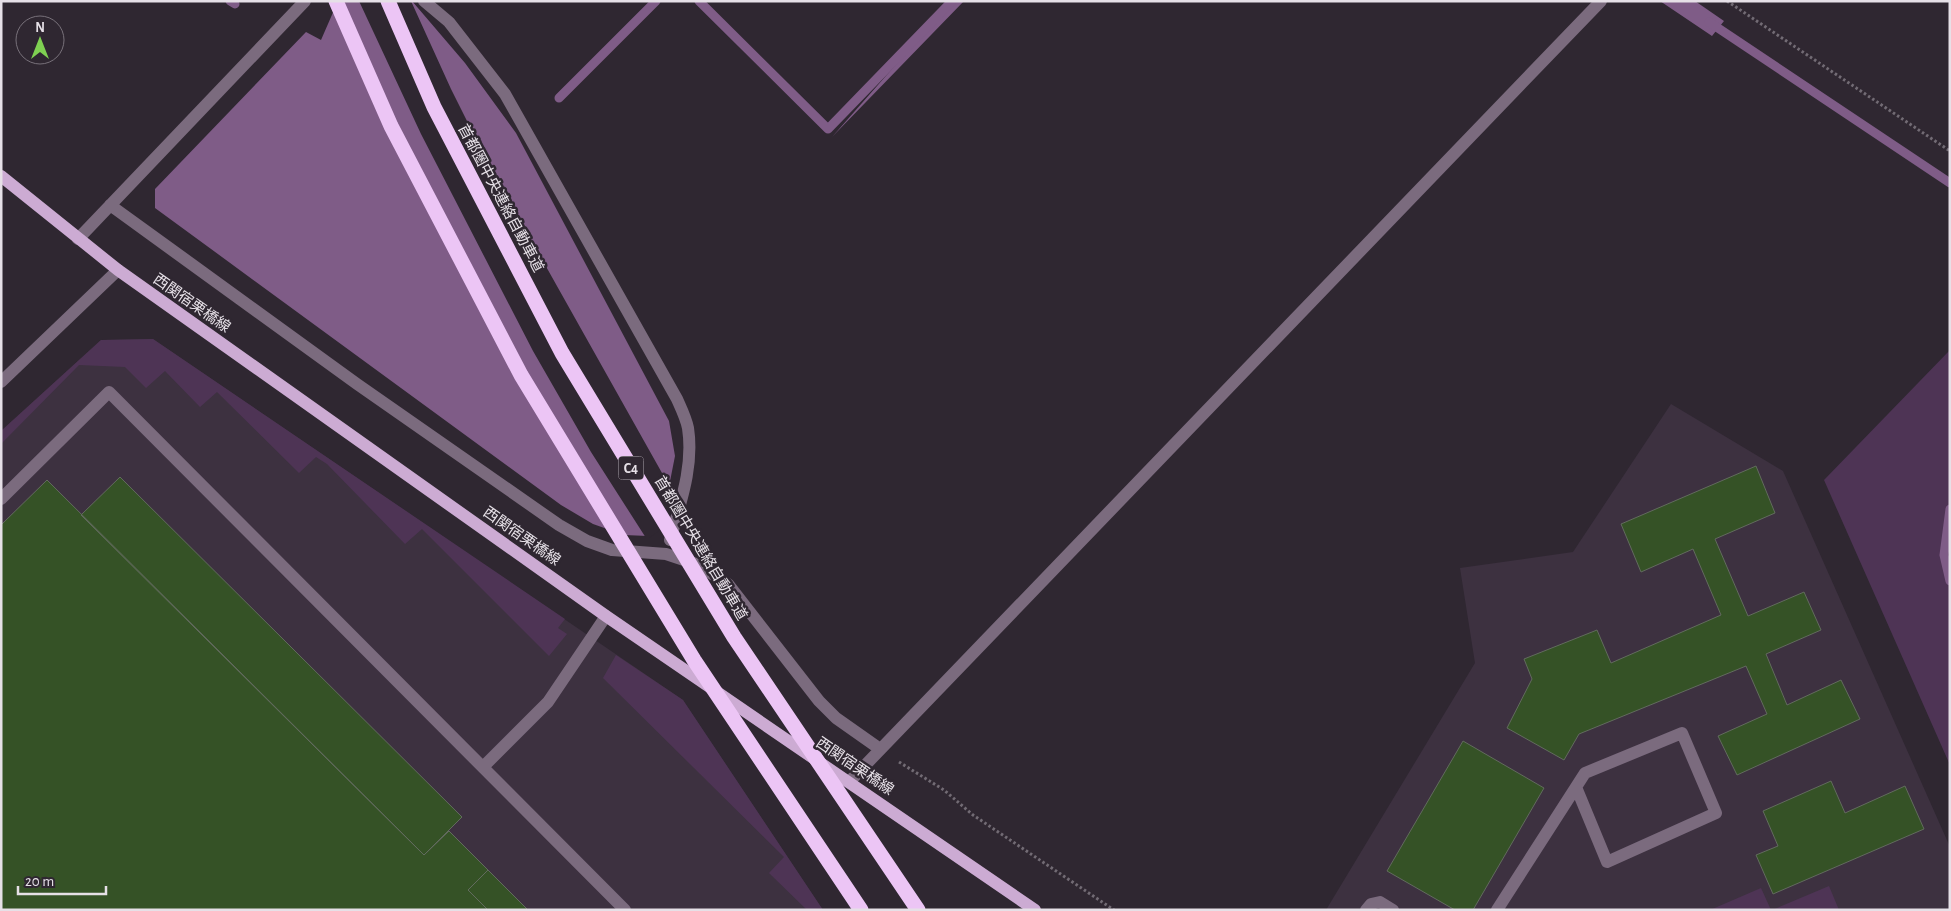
<svg xmlns="http://www.w3.org/2000/svg" width="1951" height="911" viewBox="0 0 1951 911" font-family="'Alegreya Sans','Noto Sans JP',sans-serif">
<rect width="100%" height="100%" fill="#2f2731"/>
<!-- built -->
<path fill="#3d3140" d="M153 339 683 700 823 910H1V431L101 340Z
M1671 404 1783 471 1950 847V910H1326L1475 663 1460 568 1573 552Z"/>
<!-- green -->
<path fill="#4e3455" d="M153 339 565 619 558 628 567 634 549 656 422 529 405 544 327 464 316 457 299 473 217 392 200 407 165 371 146 388 125 367 79 365 1 444V431L101 340Z
M1950 350V765L1824 480Z
M616 655 683 700 823 910H807L769 873 784 857 603 678Z
M1829 886 1839 910H1772Z
M1761 888 1771 910H1710Z"/>
<!-- water -->
<path fill="#7f5c87" d="M338 1H412L465 63 516 133 669 421 675 456 661 527 648 536 624 535 593 524 561 505 155 208V189L306 32 321 40Z
M952 1H964L832 137Z
M1660 1H1695L1724 21 1712 36Z"/>
<!-- pier -->
<path fill="#2f2731" d="M359 1H411L451 89 489 165 671 489 663 528 649 538H646L591 452 533 351 421 134Z"/>
<g fill="none" stroke-linecap="round" stroke-linejoin="round">
<!-- stream -->
<path stroke="#7f5c87" stroke-width="9" d="M230 1 235 4
M699 1 828 129 952 1
M1709 22 1950 183
M559 98 656 1
M1950 509 1944 555 1950 581"/>
</g>
<!-- building -->
<path fill="#355226" stroke="#626b5e" d="M1756 466 1775 513 1715 539 1748 616 1804 592 1821 630 1766 654 1787 705 1841 680 1860 719 1737 775 1718 736 1767 714 1746 666 1579 734 1564 760 1507 728 1532 679 1524 659 1597 630 1611 663 1721 615 1693 549 1641 572 1621 524Z
M120 477 462 817 424 855 81 515Z
M47 480 424 855 449 831 488 870 468 890 488 910H1V525Z
M1463 741 1544 788 1473 910H1455L1387 871Z
M1831 781 1845 813 1905 786 1924 829 1773 894 1756 855 1778 846 1763 811Z
M488 870 528 910H488L468 890Z"/>
<g fill="none" stroke-linecap="round" stroke-linejoin="round">
<!-- path -->
<path stroke="#726b74" stroke-width="3" stroke-dasharray="2.5 2.5" stroke-linecap="butt" d="M1727 1 1950 151
M899 762 944 790 973 815 1114 910"/>
<!-- minor -->
<path stroke="#7b6b7e" stroke-width="12" d="M424 1 449 22 505 94 677 399C681 408 686 418 688 428 694 467 680 504 670 540
M110 205 357 384 559 525 587 541 612 550 666 554 696 564 728 584 819 701 836 718 880 749
M78 239 305 1
M1 382 118 270
M1 499 109 392 625 910
M483 767 548 702 606 616
M849 782 1601 1
M1366 910 1371 904 1380 902 1393 910
M1497 910 1576 787 1585 773 1682 733 1716 813 1607 862 1576 787"/>
<!-- major -->
<path stroke="#ccabd3" stroke-width="12" d="M1 176 118 270 606 616 1035 910"/>
<!-- highway-bridge -->
<path stroke="#ecc5f5" stroke-width="15" d="M336 1 391 126 521 375 694 660 861 910
M388 1 434 107 562 353 734 637 918 910"/>
</g>
<g text-anchor="middle" stroke-width="5" stroke-linejoin="round" paint-order="stroke">
<!-- shield labels -->
<rect fill="#2f2731" stroke="#afa8b0" stroke-width="1" x="618.5" y="456.5" width="25" height="23" rx="4"/>
<g font-size="14" font-weight="bold" fill="#e6e0e7">
<text x="631" y="473">C4</text>
</g>
<!-- street labels -->
<g font-size="15" fill="#e6e0e7" stroke="#2f2731">
<text transform="translate(501 198) rotate(62)" y="5">首都圏中央連絡自動車道</text>
<text transform="translate(192 303) rotate(35)" y="5">西関宿栗橋線</text>
<text transform="translate(522 536) rotate(35)" y="5">西関宿栗橋線</text>
<text transform="translate(701 548) rotate(59)" y="5">首都圏中央連絡自動車道</text>
<text transform="translate(855 766) rotate(34)" y="5">西関宿栗橋線</text>
</g>
</g>
<!-- border -->
<rect width="1951" height="911" fill="none" stroke="#e6e0e7" stroke-width="5"/>
<!-- north arrow -->
<g transform="translate(40 40)"><circle r="24" fill="#2f2731" stroke="#78717a"/>
<path d="M0-4L9 19L0 12L-9 19Z" fill="#7fd052"/>
<text y="-8" font-size="14" font-weight="bold" text-anchor="middle" fill="#e6e0e7">N</text>
</g>
<!-- scale -->
<path d="M18 886v8h88v-8" fill="none" stroke="#e6e0e7" stroke-width="2.5"/>
<text x="25" y="886" font-size="15" fill="#e6e0e7" stroke="#2f2731" stroke-width="4" paint-order="stroke">20 m</text>
</svg>
